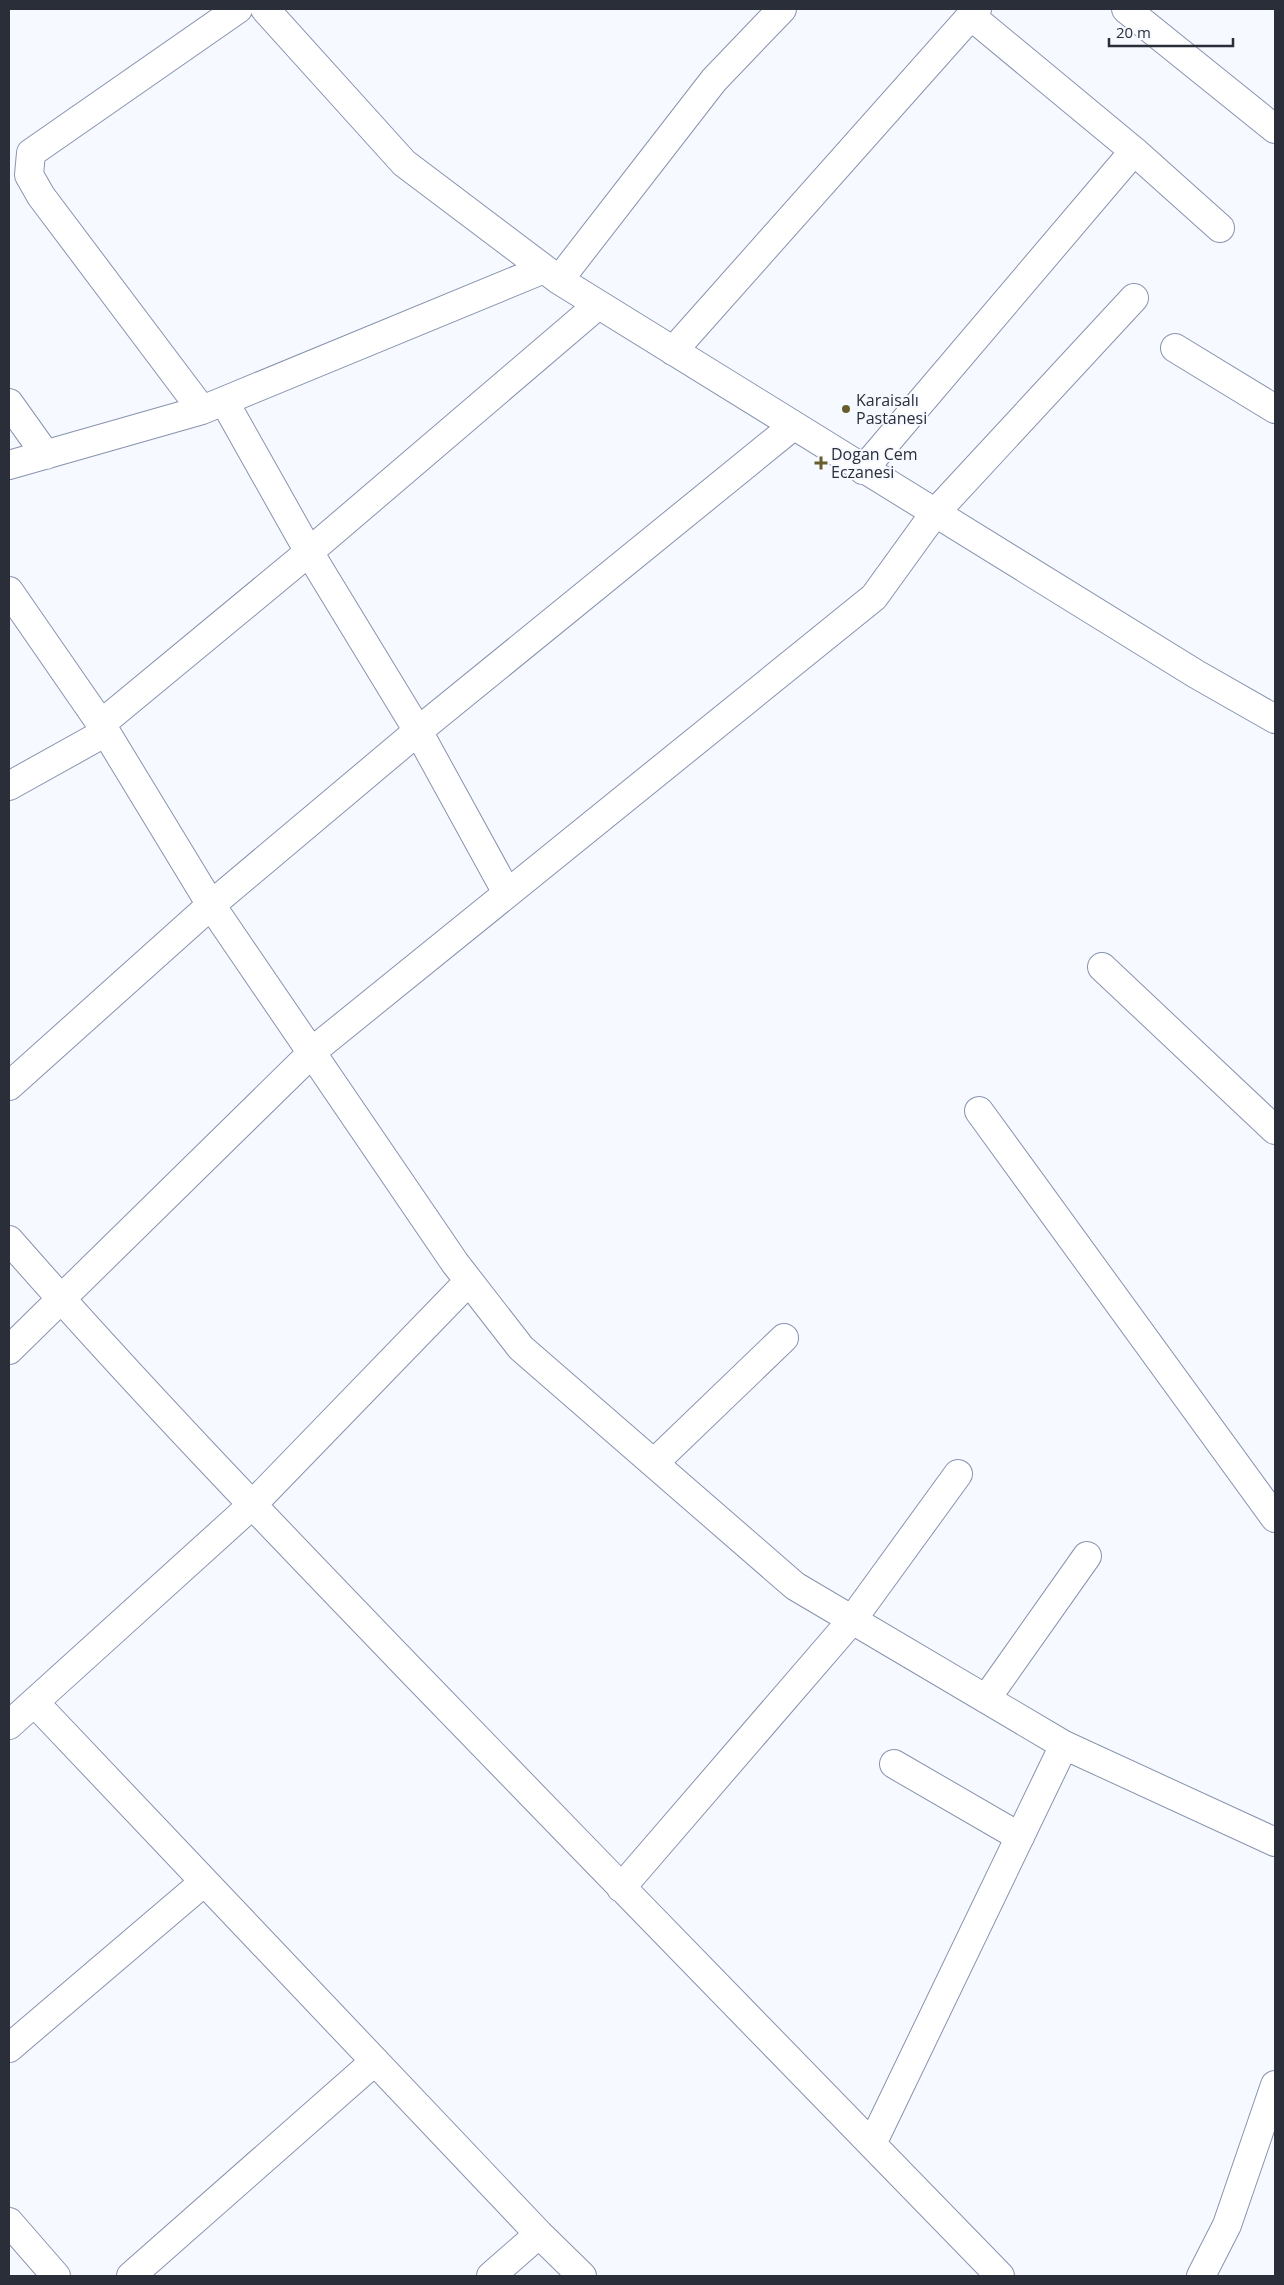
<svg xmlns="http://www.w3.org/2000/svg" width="1284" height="2285" viewBox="0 0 1284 2285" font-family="'Open Sans',sans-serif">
<rect width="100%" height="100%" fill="#f6f9ff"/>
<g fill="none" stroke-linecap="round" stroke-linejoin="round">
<defs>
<path id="minor" d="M265 9 404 163 559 280 1196 674 1275 719
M1126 9 1275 129
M971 16 1134 151 1220 228
M559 280 714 80 782 9
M1175 348 1275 409
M673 351 977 9
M224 401 309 552 418 731 507 893
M9 403 46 455
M202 410 41 196 29 175 31 153 238 9
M9 465 202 410 544 269
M863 470 1134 151
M9 591 101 724 211 905 455 1263 521 1348 795 1586 1064 1745 1275 1842
M101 724 309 552 598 305
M9 786 106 732
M1102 967 1275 1130
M9 1086 211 905 418 731 793 426
M979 1111 1275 1518
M9 1240C137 1386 272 1526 407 1666 604 1870 803 2073 1000 2276
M9 1350 320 1045 874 597 934 514 1134 298
M654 1463 784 1338
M986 1699 1087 1556
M35 1703 539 2234 582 2276
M9 1725 252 1505 469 1281
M894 1764 1020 1837
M621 1888 852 1620 958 1474
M9 2048 204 1882
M872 2144 1064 1745
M9 2222 56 2276
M131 2276 375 2061
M491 2276 539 2234
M1201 2276 1227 2225 1275 2085"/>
</defs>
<!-- minor casing -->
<use href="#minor" stroke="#8893ae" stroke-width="30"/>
<!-- minor -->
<use href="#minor" stroke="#fff" stroke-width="28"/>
</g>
<!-- markers -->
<g fill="#685e2b" stroke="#f6f9ff" stroke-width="2">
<circle cx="846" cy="409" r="5"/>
<path d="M818.5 455.5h5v5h5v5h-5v5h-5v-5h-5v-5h5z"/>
</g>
<g text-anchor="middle" stroke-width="4" stroke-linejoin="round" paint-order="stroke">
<!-- poi labels -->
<g font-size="16" fill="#2a2e39" stroke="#f6f9ff" text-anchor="start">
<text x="856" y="406">Karaisalı<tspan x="856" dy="18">Pastanesi</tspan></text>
<text x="831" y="460">Dogan Cem<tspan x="831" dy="18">Eczanesi</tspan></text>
</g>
</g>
<!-- border -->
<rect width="1284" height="2285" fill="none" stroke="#2a2e39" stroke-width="20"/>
<!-- scale -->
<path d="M1109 38v8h124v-8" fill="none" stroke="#2a2e39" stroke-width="2.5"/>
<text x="1116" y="38" font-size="15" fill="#2a2e39" stroke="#f6f9ff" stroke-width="4" paint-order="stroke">20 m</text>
</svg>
